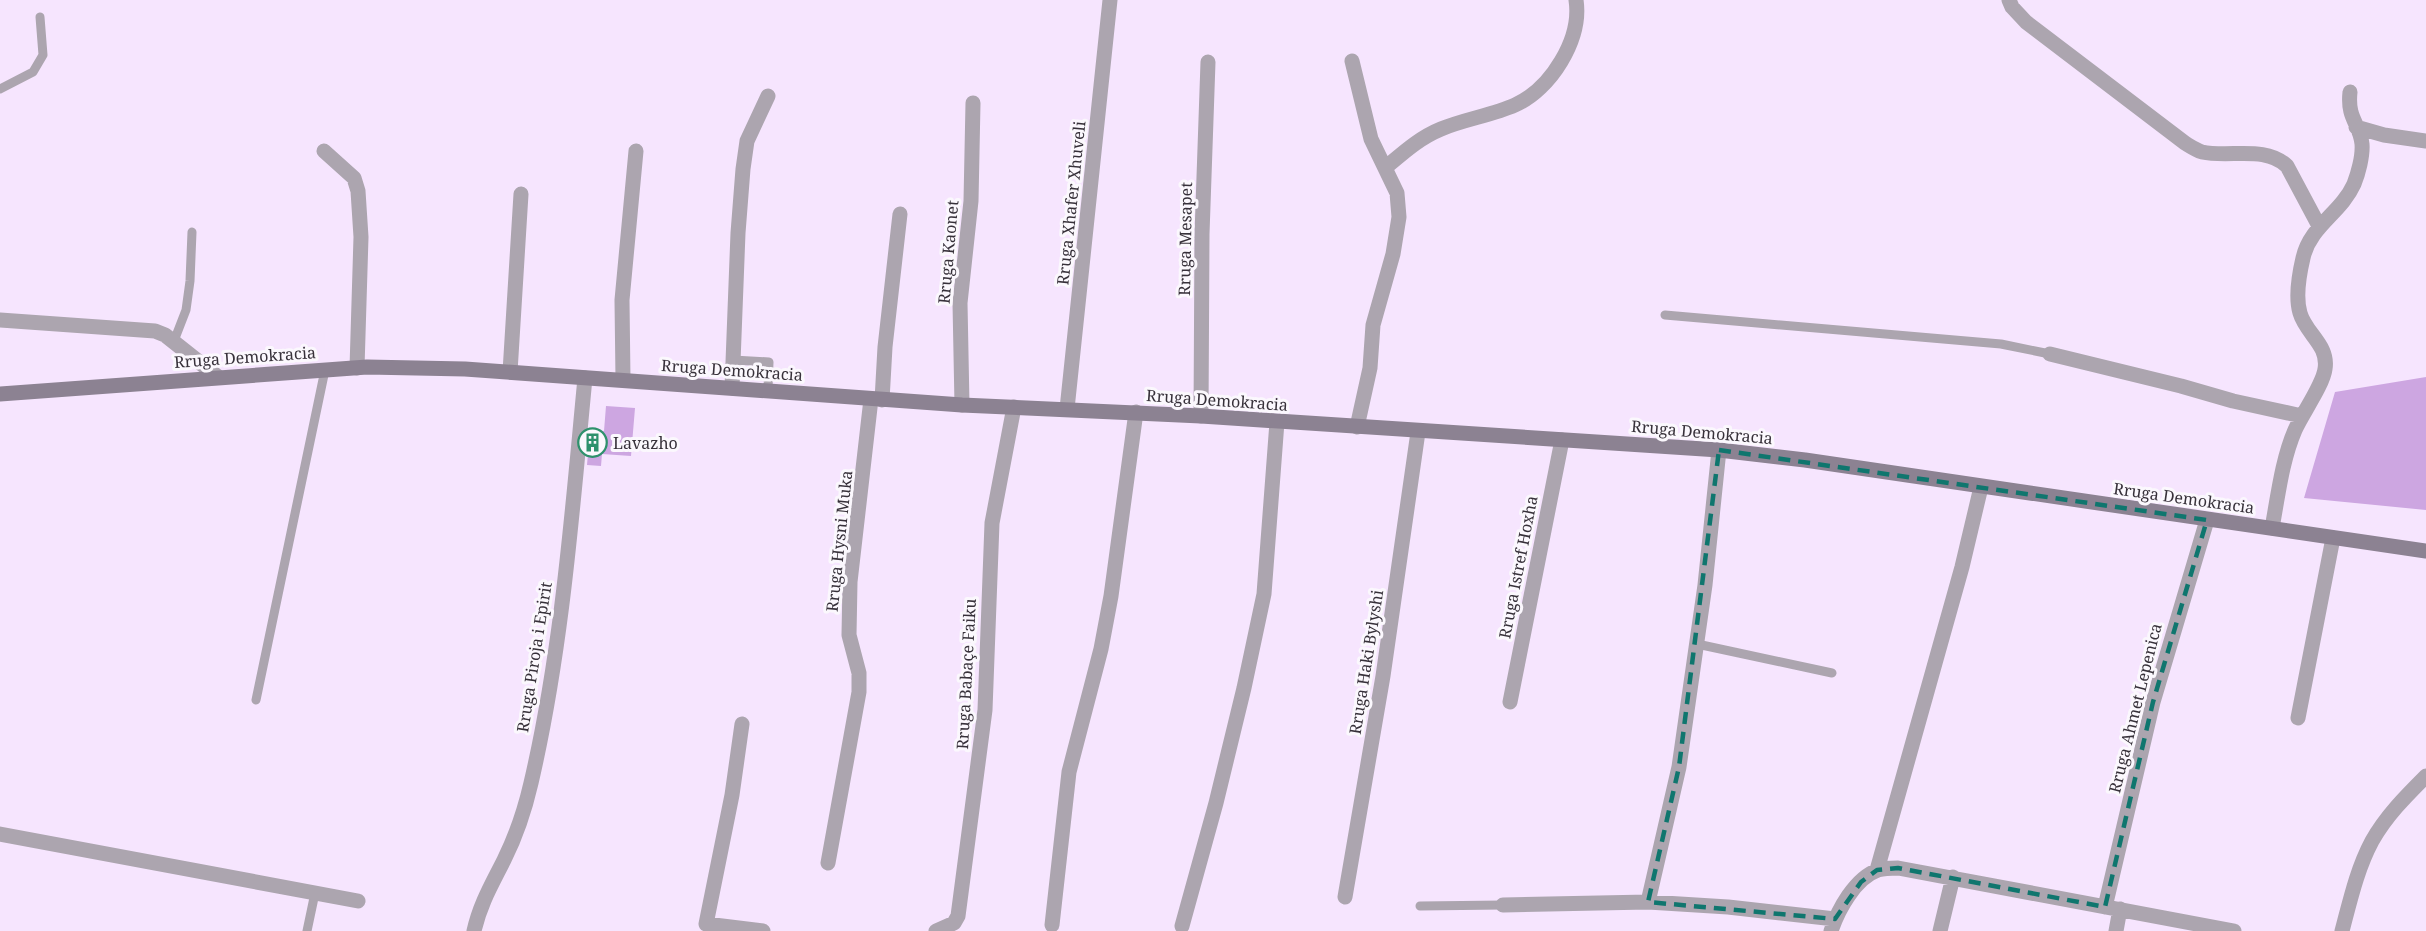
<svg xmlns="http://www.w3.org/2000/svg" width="2426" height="931" viewBox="0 0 2426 931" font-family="'Noto Serif',serif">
<rect width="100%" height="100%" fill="#f6e5fe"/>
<!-- building -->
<path fill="#cda6e1" d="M2426 377V510L2304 498 2335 392Z
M606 406 635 408 631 456 602 454 601 466 587 465 590 430 604 431Z"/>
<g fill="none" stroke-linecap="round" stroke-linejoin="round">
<!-- lane -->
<path stroke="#aca5af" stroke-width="9" d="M0 89 33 72 43 55 40 17
M1665 315 2001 344 2050 354
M174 341 186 310 190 281 192 232
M733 360 769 362 768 389
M1697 644 1832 673
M256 700 325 370
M1420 906 1503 905
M307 931 315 893"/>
<!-- street -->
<path stroke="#aca5af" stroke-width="15" d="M2009 0 2012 7 2026 22 2185 143C2190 146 2196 150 2202 152 2230 158 2265 145 2287 166L2319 226
M1352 61 1371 139 1397 193 1399 217 1393 254 1373 325 1370 368 1357 427
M2356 127 2384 135 2426 141
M324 151 354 178 358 191 361 237 357 368
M1385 168C1403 153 1419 138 1441 129 1465 119 1493 115 1515 105 1551 89 1582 39 1576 0
M0 320 155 331 165 335 218 377
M2050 354 2181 386 2233 401 2302 416
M510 372 521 194
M623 380 622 300 636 151
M732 388 738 233 743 169 747 141 768 96
M882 400 885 347 900 214
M962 405 960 303 971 201 973 103
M1067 409 1110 0
M1201 416 1202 234 1208 62
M2272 528C2278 496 2282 460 2295 430 2302 414 2323 385 2325 369 2329 345 2306 334 2300 313 2295 296 2299 275 2303 258 2310 226 2341 213 2354 184 2358 174 2363 156 2362 144 2360 123 2347 120 2350 92
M1510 702 1562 440
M2298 718 2333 538
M742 724 732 795 706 924 763 931
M0 834 358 901
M828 863 859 692V673L849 635 850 582 871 399
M1877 870 1962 567 1981 487
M1345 897 1383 676 1418 432
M1648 902 1679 767 1705 585 1719 450
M1503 905 1648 902 1728 907 1835 919
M2105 907 2153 702 2207 520
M1052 925 1069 772 1101 649 1111 596 1136 412
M1182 926 1216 803 1244 688 1264 594 1277 422
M474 931C480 904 492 884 504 860 516 836 525 809 531 783 562 650 572 513 585 378
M936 931 954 923 958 916 985 710 992 523 1014 407
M1831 931C1838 910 1855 878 1878 870 1884 868 1892 868 1898 868L2234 931
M1940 931 1953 877
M2116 931 2120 909
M2342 931C2350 901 2357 869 2372 841 2386 816 2406 796 2426 776"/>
<!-- secondary -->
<path stroke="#8c8292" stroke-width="15" d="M0 394 367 367 465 369 962 405 1201 416 1719 450 1805 460 2426 551"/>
</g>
<!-- marked area -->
<path fill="none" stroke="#0f766e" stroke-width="4.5" stroke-dasharray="12 8" stroke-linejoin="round" d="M1719 450 2207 520 2153 702 2105 907 1898 868 1877 870 1861 882 1835 919 1648 902 1679 767Z"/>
<!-- icons -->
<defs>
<symbol id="building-ring" viewBox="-11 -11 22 22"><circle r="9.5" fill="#fbf8fd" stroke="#2e916c" stroke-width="1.5"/><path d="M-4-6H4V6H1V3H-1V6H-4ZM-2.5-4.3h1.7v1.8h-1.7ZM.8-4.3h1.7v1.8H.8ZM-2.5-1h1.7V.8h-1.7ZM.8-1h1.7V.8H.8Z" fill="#2e916c"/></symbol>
</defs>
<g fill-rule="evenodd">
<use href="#building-ring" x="576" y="426" width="33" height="33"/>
</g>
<g text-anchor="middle" stroke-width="6" stroke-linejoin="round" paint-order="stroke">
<!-- street labels -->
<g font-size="16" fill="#37313a" stroke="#fbf8fd">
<text transform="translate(1071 203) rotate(-84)" y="6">Rruga Xhafer Xhuveli</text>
<text transform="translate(1185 239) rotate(-89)" y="6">Rruga Mesapet</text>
<text transform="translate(948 252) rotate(-85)" y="6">Rruga Kaonet</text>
<text transform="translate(245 357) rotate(-4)" y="6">Rruga Demokracia</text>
<text transform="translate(732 370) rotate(4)" y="6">Rruga Demokracia</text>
<text transform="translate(1217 400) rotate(4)" y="6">Rruga Demokracia</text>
<text transform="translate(1702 432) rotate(5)" y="6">Rruga Demokracia</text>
<text transform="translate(2184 498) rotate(8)" y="6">Rruga Demokracia</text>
<text transform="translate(839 541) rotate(-84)" y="6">Rruga Hysni Muka</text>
<text transform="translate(1518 567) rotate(-79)" y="6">Rruga Istref Hoxha</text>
<text transform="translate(534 657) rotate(-81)" y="6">Rruga Piroja i Epirit</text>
<text transform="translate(1366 662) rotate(-81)" y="6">Rruga Haki Bylyshi</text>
<text transform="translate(966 674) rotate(-87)" y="6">Rruga Babaçe Faiku</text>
<text transform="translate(2135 708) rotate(-76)" y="6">Rruga Ahmet Lepenica</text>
</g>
<!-- poi labels -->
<g font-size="16" fill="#37313a" stroke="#fbf8fd" text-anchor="start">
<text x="613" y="449">Lavazho</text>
</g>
</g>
</svg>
